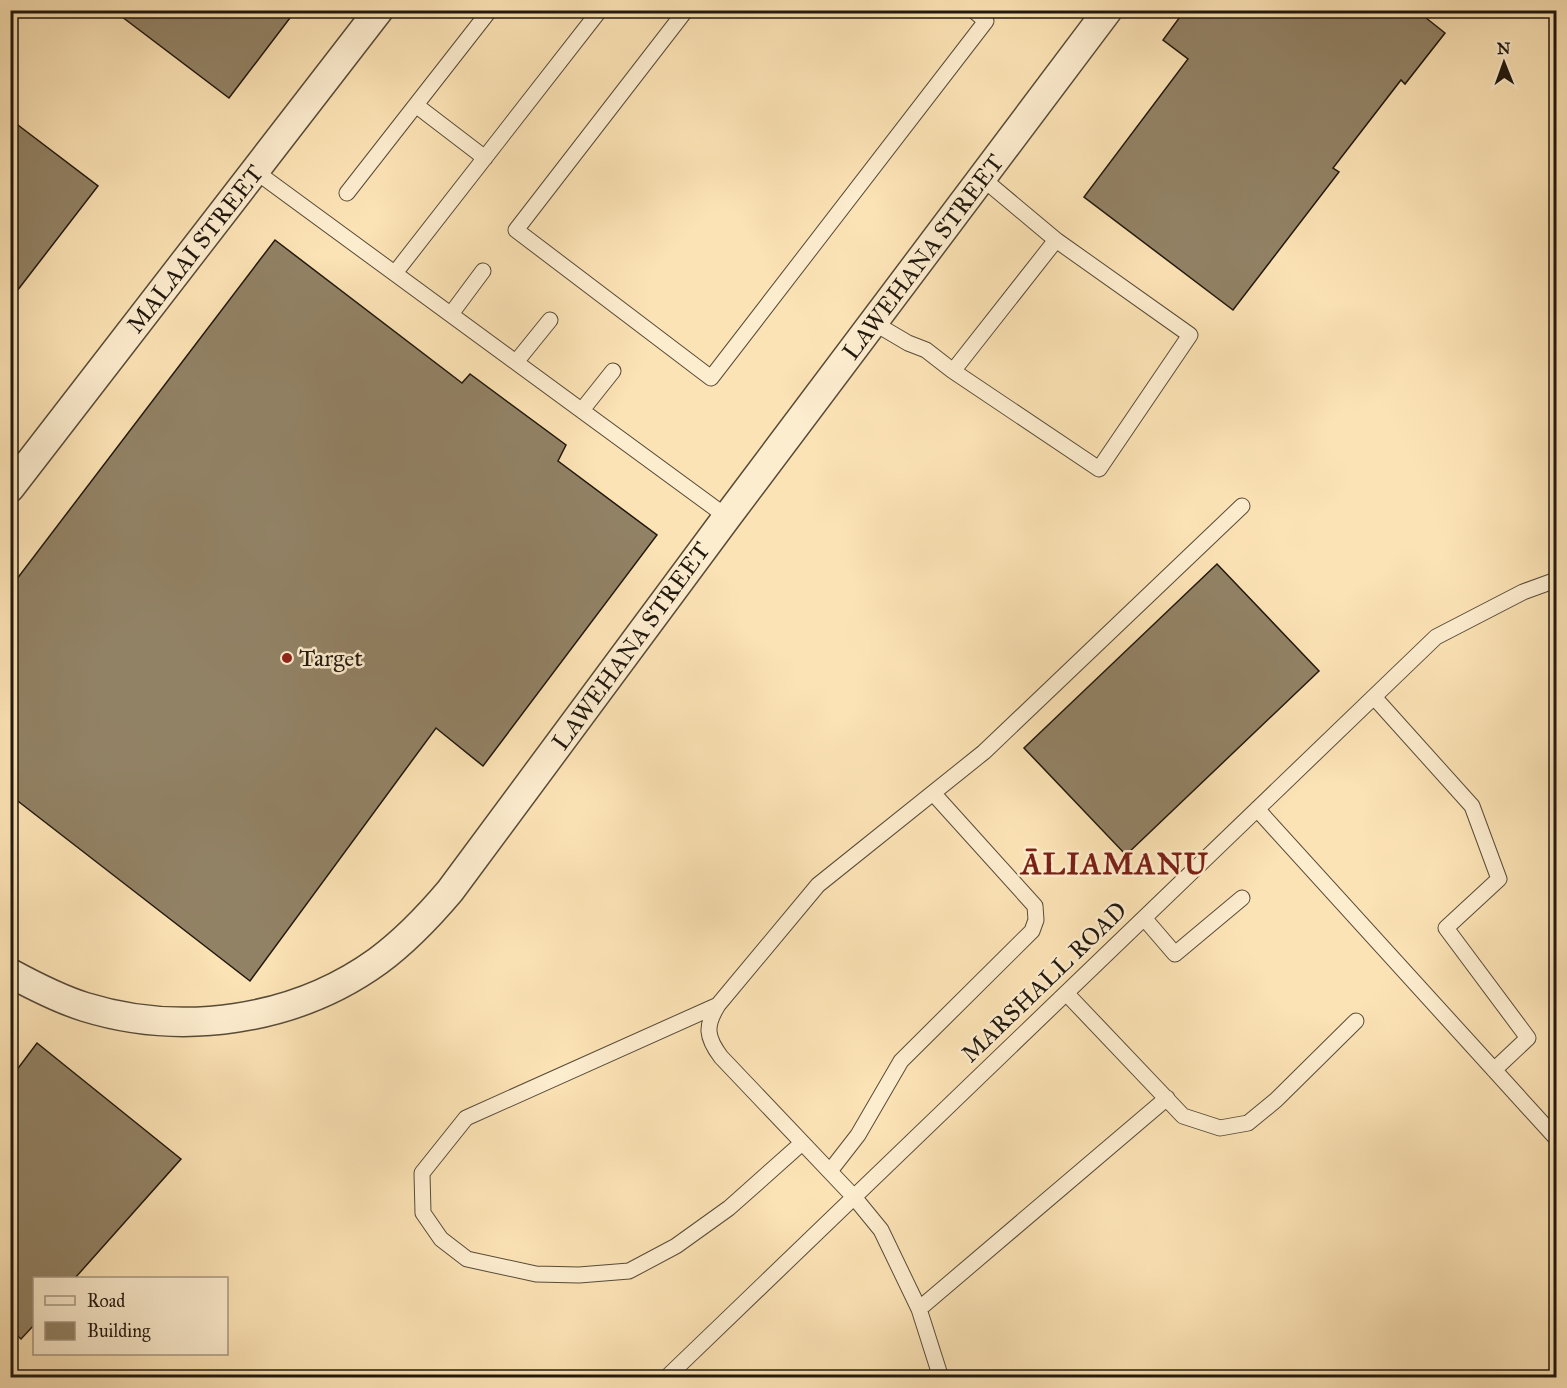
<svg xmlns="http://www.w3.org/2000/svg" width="1567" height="1388" viewBox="0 0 1567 1388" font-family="'IM FELL Great Primer',serif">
<rect width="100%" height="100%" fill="#fce3b5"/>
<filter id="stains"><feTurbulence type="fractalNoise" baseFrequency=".00333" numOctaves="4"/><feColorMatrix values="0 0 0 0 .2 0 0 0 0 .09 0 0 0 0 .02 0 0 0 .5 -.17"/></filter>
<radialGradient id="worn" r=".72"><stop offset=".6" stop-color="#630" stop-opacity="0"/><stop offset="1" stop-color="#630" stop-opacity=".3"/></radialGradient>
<!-- building -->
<path fill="#928265" stroke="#20180e" stroke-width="1.5" d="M113 10H296L229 98Z
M1185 10H1416L1445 33 1405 84 1401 80 1333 168 1339 172 1233 310 1084 197 1188 59 1163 40Z
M10 119 98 186 10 300Z
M275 240 462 383 470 374 566 445 558 461 657 535 483 766 436 728 250 981 10 795V588Z
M1217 564 1319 671 1126 855 1024 748Z
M37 1043 181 1159 75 1278H34V1325L21 1339 10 1329V1079Z"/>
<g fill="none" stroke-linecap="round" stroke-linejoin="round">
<defs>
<path id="service" d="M686 10 516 230 711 378 986 21 973 10
M417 106 485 158
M255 171 727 517
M347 193 490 10
M395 273 600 10
M451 314 483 271
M874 323 908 343 926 350 953 371 1099 469 1190 335 1056 240 982 178
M516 362 550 320
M953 371 1056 240
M582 410 613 371
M1374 697 1472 806 1499 879 1446 928 1528 1038 1494 1070
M1257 809 1556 1138
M1144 918 1175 954 1242 898
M1066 993 1183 1116 1220 1128 1248 1123 1276 1100 1356 1021
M718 1005 466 1118 422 1173 423 1213 441 1239 467 1259 536 1274 579 1275 629 1271 676 1246 729 1208 802 1143
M830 1171 858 1135 901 1061 1032 931 1036 920 1035 906 933 793
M919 1309 1167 1098
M666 1378 1436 637 1523 592 1556 580
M941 1378 919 1309 881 1230 854 1197 721 1057C706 1037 705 1026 718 1005L818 885 984 752 1242 506"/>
<path id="minor" d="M10 488 379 10
M10 973C34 986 59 999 85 1007 182 1037 295 1021 378 961 405 941 428 917 450 891L727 517 1108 10"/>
</defs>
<!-- service casing -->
<use href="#service" stroke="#574b38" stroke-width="17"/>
<!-- minor casing -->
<use href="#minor" stroke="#574b38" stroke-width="31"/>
<!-- service -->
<use href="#service" stroke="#fdedcf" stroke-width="15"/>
<!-- minor -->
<use href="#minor" stroke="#fdedcf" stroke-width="28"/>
</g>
<!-- markers -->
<circle fill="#8f2418" stroke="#fdedcf" stroke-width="2" cx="287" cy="658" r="6"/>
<g text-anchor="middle" stroke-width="5" stroke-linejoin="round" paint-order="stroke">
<!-- street labels -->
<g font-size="24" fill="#20180e" stroke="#fdedcf">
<text transform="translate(195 249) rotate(-52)" y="8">MALAAI STREET</text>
<text transform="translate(923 257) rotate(-53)" y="8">LAWEHANA STREET</text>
<text transform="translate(631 646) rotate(-54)" y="8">LAWEHANA STREET</text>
<text transform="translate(1044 982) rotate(-44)" y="8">MARSHALL ROAD</text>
</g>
<!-- poi labels -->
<g font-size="24" fill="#20180e" stroke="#fdedcf" text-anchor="start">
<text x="299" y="666">Target</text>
</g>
<!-- district labels -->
<g font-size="30" font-weight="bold" letter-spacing="1.5" fill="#7a1f14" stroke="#fdedcf">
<text x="1115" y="874">ĀLIAMANU</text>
</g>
</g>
<!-- margin -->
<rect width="1567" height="1388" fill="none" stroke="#fce3b5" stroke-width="36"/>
<rect x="12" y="12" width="1543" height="1364" fill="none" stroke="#20180e" stroke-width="3"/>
<rect x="18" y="18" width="1531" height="1352" fill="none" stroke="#20180e" stroke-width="1.5"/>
<!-- legend -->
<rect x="33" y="1277" width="195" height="78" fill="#fdedcf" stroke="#a59882" stroke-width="1.5"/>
<rect x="45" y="1296" width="30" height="9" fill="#fdedcf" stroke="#a59882" stroke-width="1.5"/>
<text x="87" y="1307" font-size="18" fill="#20180e">Road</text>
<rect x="45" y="1322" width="30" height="18" fill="#928265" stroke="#a59882" stroke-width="1.5"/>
<text x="87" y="1337" font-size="18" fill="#20180e">Building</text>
<!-- north arrow -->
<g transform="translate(1504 63) rotate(359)" stroke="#fdedcf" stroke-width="4.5" paint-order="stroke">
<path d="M0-4.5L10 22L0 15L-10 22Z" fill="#20180e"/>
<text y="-9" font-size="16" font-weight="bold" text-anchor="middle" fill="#20180e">N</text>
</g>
<rect width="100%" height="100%" filter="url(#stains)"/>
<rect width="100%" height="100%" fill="url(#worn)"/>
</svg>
